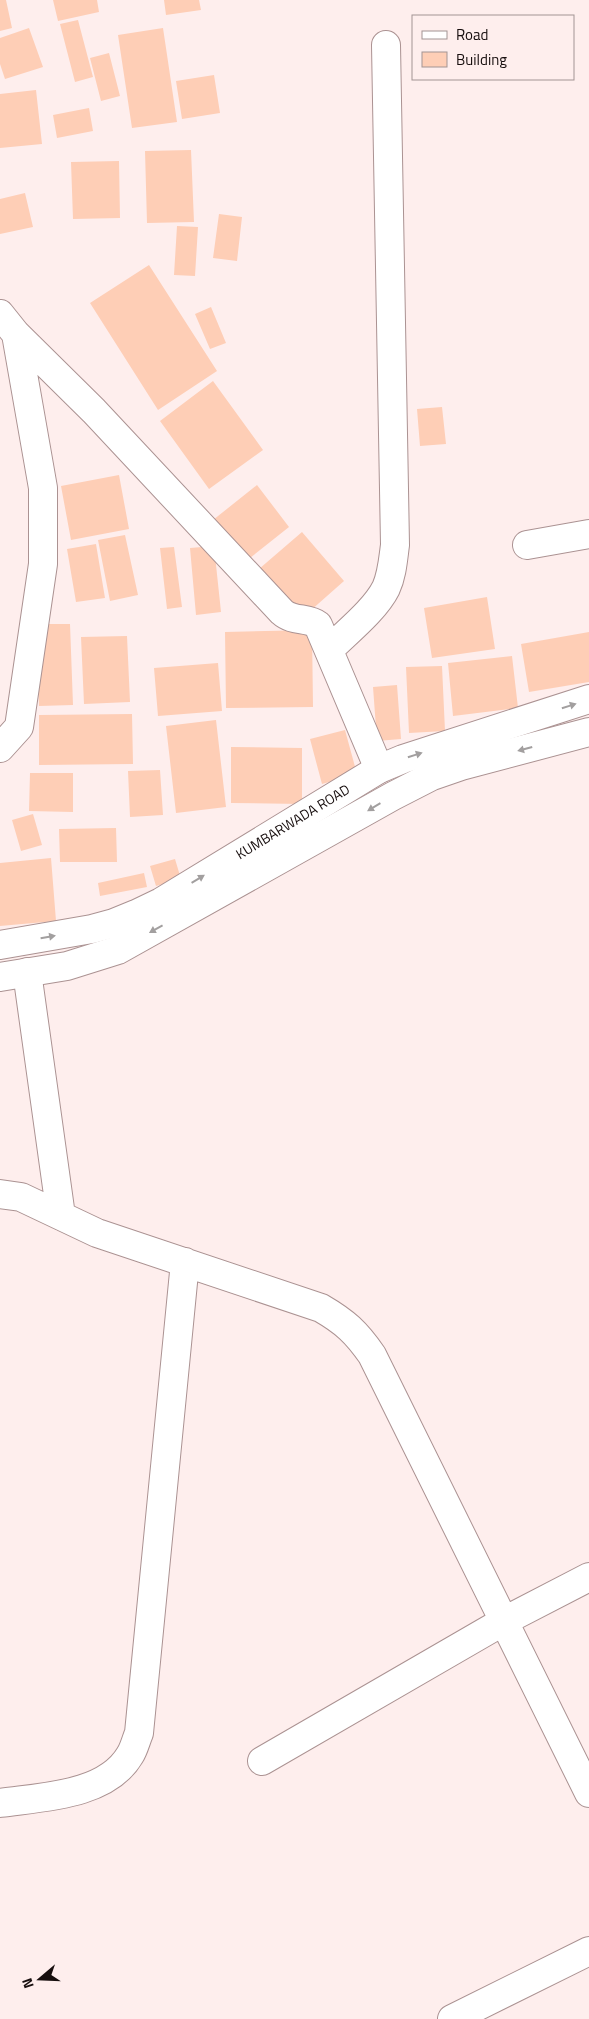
<svg xmlns="http://www.w3.org/2000/svg" width="589" height="2019" viewBox="0 0 589 2019" font-family="'Titillium Web',sans-serif">
<rect width="100%" height="100%" fill="#feeeed"/>
<!-- building -->
<path fill="#feceb6" d="M0 0H6L12 28 0 31Z
M53 0H97L99 12 58 21Z
M164 0H199L201 10 166 15Z
M78 20 93 77 75 82 60 24Z
M29 28 43 67 5 79 0 64V38Z
M163 28 177 122 132 128 118 35Z
M109 53 120 96 101 101 90 58Z
M214 75 220 113 182 119 176 81Z
M36 90 42 144 0 148V94Z
M89 108 93 131 57 138 53 115Z
M191 150 194 222 147 223 145 151Z
M119 161 120 218 73 219 71 162Z
M25 193 33 227 0 234V199Z
M219 214 242 217 237 261 213 258Z
M177 226 198 227 195 276 174 275Z
M149 265 217 371 158 410 90 303Z
M211 307 226 343 210 349 195 314Z
M213 381 263 450 209 489 160 421Z
M442 407 446 444 420 446 417 409Z
M119 475 129 529 71 540 61 486Z
M257 485 289 527 245 562 213 520Z
M302 532 344 581 301 619 259 569Z
M125 535 138 595 110 601 98 540Z
M96 544 105 598 76 602 67 549Z
M214 546 221 612 196 615 190 548Z
M174 547 182 607 167 609 160 548Z
M487 597 495 649 432 658 424 608Z
M36 624H70L73 705 39 706Z
M312 630 313 707 226 708 225 632Z
M589 632V682L529 692 521 644Z
M127 636 130 702 84 704 81 637Z
M512 656 518 708 453 716 448 663Z
M218 663 222 711 158 716 154 668Z
M442 666 445 731 409 733 406 667Z
M397 685 401 739 377 741 373 687Z
M132 714 133 764 39 765V715Z
M216 720 226 807 176 813 166 726Z
M345 730 357 774 322 784 310 739Z
M231 747 302 748V804L231 803Z
M160 770 163 815 130 817 128 771Z
M30 773H73V812L29 811Z
M33 814 42 845 21 851 12 820Z
M116 828 117 862H60L59 829Z
M51 858 56 921 0 926V863Z
M175 859 181 879 156 886 150 866Z
M144 873 147 887 100 896 98 883Z"/>
<g fill="none" stroke-linecap="round" stroke-linejoin="round">
<defs>
<path id="minor" d="M0 314 16 334 94 411 282 612C293 622 308 617 318 625L379 769
M527 545 589 534
M330 649C347 632 375 610 386 588 392 575 393 560 395 545L386 45
M0 748 19 727 43 564V488L16 334
M27 972 61 1216
M0 1194 21 1197 97 1233 321 1308C345 1322 356 1332 372 1355L589 1793
M262 1761 504 1621 589 1577
M0 1803C41 1797 106 1796 130 1755 134 1749 136 1740 139 1733L185 1262
M452 2019 589 1951"/>
<g id="tertiary">
<path id="s1" d="M0 945 92 929 114 923 136 914 161 902 379 769 403 759 589 699"/>
<path d="M0 977 67 966 118 950 393 796 432 776 461 766 589 732"/>
</g>
</defs>
<!-- minor casing -->
<use href="#minor" stroke="#ab9292" stroke-width="30"/>
<!-- tertiary casing -->
<use href="#tertiary" stroke="#ab9292" stroke-width="30"/>
<!-- minor -->
<use href="#minor" stroke="#fff" stroke-width="28"/>
<!-- tertiary -->
<use href="#tertiary" stroke="#fff" stroke-width="28"/>
</g>
<!-- one-way arrows -->
<defs><path id="oneway-solid" d="M-6-.8H1V-3.2L6.5 0L1 3.2V.8H-6Z" transform="scale(1.25)"/></defs>
<g fill="#a29f9f">
<use href="#oneway-solid" transform="translate(569 706) rotate(-18)"/>
<use href="#oneway-solid" transform="translate(525 749) rotate(165)"/>
<use href="#oneway-solid" transform="translate(415 755) rotate(-18)"/>
<use href="#oneway-solid" transform="translate(374 807) rotate(149)"/>
<use href="#oneway-solid" transform="translate(198 879) rotate(-31)"/>
<use href="#oneway-solid" transform="translate(156 929) rotate(151)"/>
<use href="#oneway-solid" transform="translate(48 937) rotate(-10)"/>
</g>
<g text-anchor="middle" stroke-width="4.5" stroke-linejoin="round" paint-order="stroke">
<!-- street labels -->
<g font-size="14" fill="#170e0e" stroke="#feeeed">
<text dy="5" stroke="none"><textPath href="#s1" startOffset="322">KUMBARWADA ROAD</textPath></text>
</g>
</g>
<!-- legend -->
<rect x="412" y="15" width="162" height="65" fill="#feeeed" stroke="#a29494"/>
<rect x="422" y="31" width="25" height="8" fill="#ffffff" stroke="#a29494"/>
<text x="456" y="40" font-size="15" fill="#170e0e">Road</text>
<rect x="422" y="52" width="25" height="15" fill="#feceb6" stroke="#a29494"/>
<text x="456" y="65" font-size="15" fill="#170e0e">Building</text>
<!-- north arrow -->
<g transform="translate(40 1979) rotate(251)" stroke="#feeeed" stroke-width="4" paint-order="stroke">
<path d="M0-4L9 19L0 12L-9 19Z" fill="#170e0e"/>
<text y="-8" font-size="14" font-weight="bold" text-anchor="middle" fill="#170e0e">N</text>
</g>
</svg>
